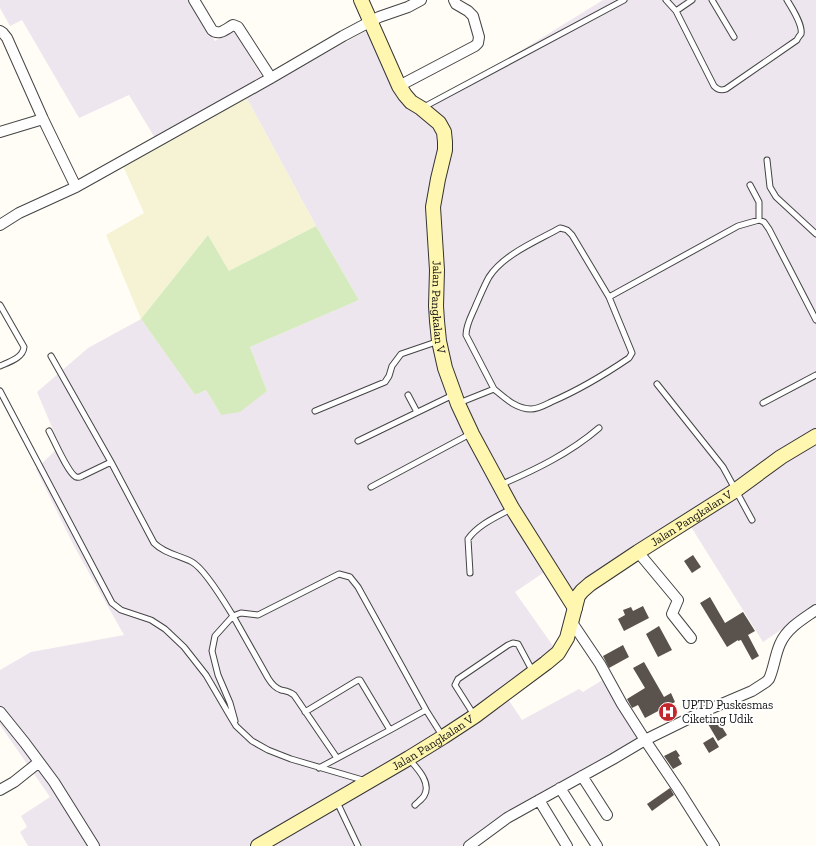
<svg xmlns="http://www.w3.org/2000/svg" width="816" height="846" viewBox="0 0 816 846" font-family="'Zilla Slab',serif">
<rect width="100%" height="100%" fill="#fffdf5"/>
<!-- industrial -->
<path fill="#eee6ef" d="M0 0H189L215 41 234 30 267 85 368 30 414 110 509 58 603 0H816V606L763 642 683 514 600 576 582 580 567 607 546 571 515 592 558 653 536 661 500 687 522 720 579 689 583 692 604 679 639 737 497 819 462 846H28L20 832 27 827 21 816 50 797 0 725V670L31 652 124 635 74 546 36 469 60 446 37 392 88 348 141 319 195 395 206 390 221 415 267 391 250 347 359 300 316 226 246 97 158 143 129 95 79 118 22 20 10 26 0 8Z"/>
<!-- farmland -->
<path fill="#f6f3d4" d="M246 97 316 226 229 271 208 235 141 319 106 235 144 213 123 166Z"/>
<!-- green -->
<path fill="#d5ebbd" d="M316 226 359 300 250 347 267 391 240 412 221 415 206 390 195 395 141 319 208 235 229 271Z"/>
<!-- building -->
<path fill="#5a524d" d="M693 555 701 567 692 573 684 561Z
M710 597 725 623 743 612 755 631 748 635 759 656 752 660 741 640 738 641V640L727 647 700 603Z
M643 606 649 618 624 631 618 619 625 615 623 610 631 607 633 611Z
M659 626 672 650 658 657 646 634Z
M623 645 629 657 609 668 603 656Z
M644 662 664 697 671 693 675 702 645 718 638 705 632 708 627 699 645 688 633 668Z
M717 719 727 735 718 741 708 724Z
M713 737 719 747 709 753 703 743Z
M676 750 680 756 678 757 682 764 673 769 664 756Z
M670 788 674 795 652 811 647 804Z"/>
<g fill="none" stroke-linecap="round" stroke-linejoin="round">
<defs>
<path id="lane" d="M666 0 676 11 714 86C718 90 721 91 726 89L797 40C797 39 800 35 801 34 803 25 792 8 787 0
M712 0 734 37
M676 11 692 0
M422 108 624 0
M767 160 770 187 776 197 816 234
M750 185 759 202V220
M609 297 738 226 759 220 764 222 769 229 816 320
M0 305 24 347C23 358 9 362 0 366
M51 356 111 462 154 543C165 554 179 555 192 562 205 569 225 603 233 616L215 636 212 651 218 675 230 703 235 721
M657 384 723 467 752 520
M0 391 112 603 121 610 151 620 165 629 184 647 206 675 230 716 236 726 252 741 268 750 291 759 366 781
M408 395 417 412
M459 403 494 389C505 398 516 409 531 409 538 409 545 405 551 402 579 390 604 375 629 358L632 353 630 348 609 297 572 235 567 230 564 229 560 228C537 241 504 254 489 277 484 286 480 296 476 305 472 315 466 324 466 335L494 389
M763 403 816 375
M315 411 385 382 389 376 392 366 401 354 439 341
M49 431C54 440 68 473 76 477 79 478 80 477 82 476L111 462
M358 441 453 395
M500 485C535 470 570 453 599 428
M371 487 470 434
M470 573 468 539C478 525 496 517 511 509
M305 712 358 680H360L390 730 319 768
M474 715 455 685 458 679 508 645 513 643 518 644 533 672
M390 730 426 710
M337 758 294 695C289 691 286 691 281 690 275 688 271 683 268 678L233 616 241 613 258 615 339 574 350 577 358 587 426 710 443 737
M409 759C417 768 432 783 424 796 422 799 418 802 415 805
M337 802 358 846"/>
<path id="street" d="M194 0 212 30C219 36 226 29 233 25L238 27 271 78
M0 31 3 33 7 38 43 119 76 187
M399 86 475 46 478 43 479 37 473 16 468 11 456 4 454 0
M0 132 43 119
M0 225 19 213 76 187 271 78 343 36 379 17 408 7 421 0
M638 552 678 600 672 614 691 638
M571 621 600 664 622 704 645 740 678 789 714 846
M0 712 25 743 54 782 94 846
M582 776 607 815
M560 788 597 846
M0 790 14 782 39 762
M539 800 567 846
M469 846 507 818 613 759 645 740 698 714 752 691 766 682 769 679C774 668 775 655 780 644 787 628 803 619 816 610"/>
<g id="secondary">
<path id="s1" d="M361 0 399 86 405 95 411 102 421 108 439 123 444 132 445 142V150L438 179 433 207 437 270 436 306 437 321 439 341 445 368 458 404 472 434 512 508 575 608"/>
<path id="s2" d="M258 846 409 758 443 737 475 716 546 663 558 653 567 638 578 596 582 591 590 584 638 552 736 490 781 457 816 436"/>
</g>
</defs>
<!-- lane casing -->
<use href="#lane" stroke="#444" stroke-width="7"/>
<!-- street casing -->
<use href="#street" stroke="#444" stroke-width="12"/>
<!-- secondary casing -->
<use href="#secondary" stroke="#333" stroke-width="16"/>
<!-- lane -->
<use href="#lane" stroke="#fff" stroke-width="5"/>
<!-- street -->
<use href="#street" stroke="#fff" stroke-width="10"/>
<!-- secondary -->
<use href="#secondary" stroke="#fff6b0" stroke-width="14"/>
</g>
<!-- icons -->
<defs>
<symbol id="hospital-disc" viewBox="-11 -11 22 22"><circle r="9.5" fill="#c4262e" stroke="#fff"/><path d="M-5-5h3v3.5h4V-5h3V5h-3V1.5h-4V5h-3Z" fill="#fff"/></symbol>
</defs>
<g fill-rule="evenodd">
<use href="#hospital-disc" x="657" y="701" width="22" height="22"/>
</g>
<g text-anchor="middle" stroke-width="4" stroke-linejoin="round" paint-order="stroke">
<!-- street labels -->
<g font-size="12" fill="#111" stroke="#fff">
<text dy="4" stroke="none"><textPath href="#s1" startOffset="336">Jalan Pangkalan V</textPath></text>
<text dy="4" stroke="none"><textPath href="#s2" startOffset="556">Jalan Pangkalan V</textPath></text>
<text dy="4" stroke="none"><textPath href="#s2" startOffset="203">Jalan Pangkalan V</textPath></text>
</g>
<!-- poi labels -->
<g font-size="12" fill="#111" stroke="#fff" text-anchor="start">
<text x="682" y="709">UPTD Puskesmas<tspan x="682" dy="14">Ciketing Udik</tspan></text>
</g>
</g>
</svg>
